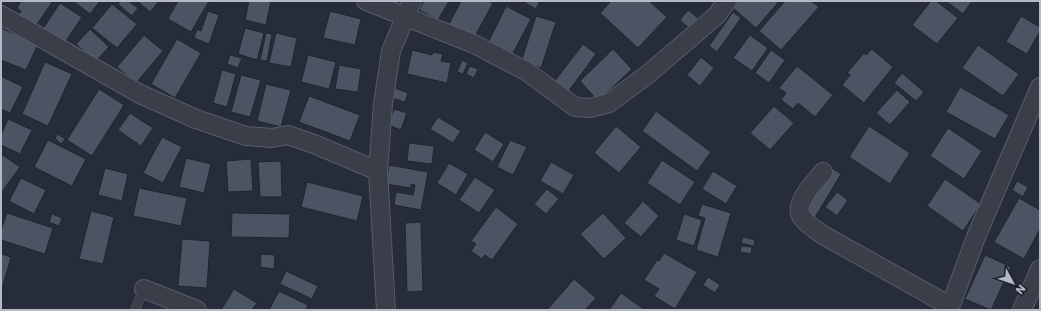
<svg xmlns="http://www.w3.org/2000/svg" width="1041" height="311" viewBox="0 0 1041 311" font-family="Poppins,sans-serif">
<rect width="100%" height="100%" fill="#262c39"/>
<!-- building -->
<path fill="#4c5362" stroke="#202530" d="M21 1H53L33 30 16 18 21 11 17 8Z
M73 1H100L90 14Z
M120 1H128L138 8 132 16 118 4Z
M137 1H159L150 12Z
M178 1H209L191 32 168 19Z
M249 1H271L266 25 245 20Z
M424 1H449L438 20 419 10Z
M461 1H488L493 3 473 40 448 26Z
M522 1H540L536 9Z
M611 1H649L667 17 638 48 600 13Z
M738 1H775L778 3 756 28 733 8Z
M785 1H811L819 7 781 50 759 31Z
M931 1H936L958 18 937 44 912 25Z
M946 1H972L963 14Z
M60 3 82 17 62 47 40 33Z
M112 4 137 24 117 48 92 28Z
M506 6 531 19 512 55 488 43Z
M688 10 699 19 690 29 680 20Z
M208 11 219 15 209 44 194 38 197 29 201 31Z
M330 11 361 19 355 45 323 38Z
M733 12 741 18 717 52 709 46Z
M536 16 556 22 541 68 521 62Z
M1021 16 1040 27V31L1027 54 1006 42Z
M1 28 38 44 26 70 1 60Z
M245 28 264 33 257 60 238 54Z
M90 29 109 47 95 62 76 44Z
M266 33 272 34 267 61 260 60Z
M276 33 297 38 291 67 269 63Z
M144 35 163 51 136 83 117 67Z
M750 35 768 48 752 71 733 58Z
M177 39 201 53 175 98 151 84Z
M583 44 596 54 568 92 554 82Z
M978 45 1019 74 1003 96 962 68Z
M613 49 632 69 598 101 580 81Z
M872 49 893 67 864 103 842 85 850 75 847 73 864 53 866 55Z
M412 50 432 55 433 52 443 54 441 61 451 63 447 83 407 74Z
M771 50 785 60 769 83 755 73Z
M230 55 242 58 238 68 227 64Z
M308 55 336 62 329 89 301 82Z
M701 57 714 68 700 86 687 75Z
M462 60 468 63 463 74 457 72Z
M45 62 72 74 48 126 22 114Z
M339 65 361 69 358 92 335 89Z
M470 66 478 69 474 78 466 74Z
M797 66 833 95 815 117 798 103 793 109 781 100 786 93 779 88Z
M222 70 236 74 227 107 213 103Z
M902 73 924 92 916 101 894 83Z
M241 75 261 80 250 117 231 112Z
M1 76 23 87 10 113 1 109Z
M266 84 291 90 281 127 257 121Z
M960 87 1009 115 995 139 946 112Z
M395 88 408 93 405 102 392 98Z
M99 89 124 105 92 156 67 140Z
M897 90 910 102 890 125 876 113Z
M309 96 360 115 350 141 299 122Z
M774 106 794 123 770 150 750 133Z
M394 109 407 113 401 130 388 125Z
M656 111 711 152 697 171 642 131Z
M130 113 153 128 141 146 118 130Z
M438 117 461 131 453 143 430 129Z
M8 119 32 130 20 154 1 145V135Z
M616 126 641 147 619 173 594 153Z
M869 126 910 153 890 184 849 157Z
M948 128 982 151 964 179 930 156Z
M485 132 504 144 493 162 474 150Z
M58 134 65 139 61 144 55 138Z
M162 137 182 147 163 183 143 173Z
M48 140 86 159 72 186 34 167Z
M510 140 527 147 513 175 497 167Z
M409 143 434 146 432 164 407 161Z
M1 154 20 167 1 193Z
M186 158 211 164 204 193 179 187Z
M251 159 253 191 228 192 226 161Z
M662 160 695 182 680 205 647 183Z
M281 161 282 197H260L258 162Z
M551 162 574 175 563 194 540 181Z
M449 163 468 174 456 195 437 183Z
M389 165 428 172 421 210 394 205 396 192 413 195 415 185 411 184V188L386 184Z
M830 167 841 174 814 219 803 212Z
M105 168 128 174 122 201 98 195Z
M713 171 737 186 726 204 702 189Z
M475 177 495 190 479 213 459 200Z
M21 178 46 190 34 214 9 201Z
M945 179 981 204 963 231 927 206Z
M1017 181 1028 187 1023 197 1012 190Z
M307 182 363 196 357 221 301 207Z
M139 188 187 198 181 226 133 216Z
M547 189 559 199 546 214 534 204Z
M837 192 848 200 837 216 825 207Z
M1019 198 1040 210V229L1024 259 994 242Z
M643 201 659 216 641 237 624 223Z
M702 204 731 213 718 257 696 250 705 218 698 216Z
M496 207 518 224 492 260 485 255 482 259 471 251 476 244 471 241Z
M91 211 114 217 103 264 79 259Z
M7 213 53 228 45 254 1 240V230Z
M232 213 290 214 289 238 231 237Z
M603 213 626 238 604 259 580 234Z
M52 214 62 218 59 226 49 222Z
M684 214 702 220 694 246 676 240Z
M421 222 423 291 407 292 405 223Z
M743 237 755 240 754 246 741 243Z
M182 239 210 241 207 288 178 286Z
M741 246 752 247 751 254 740 252Z
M664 253 697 272 675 309 654 296 659 289 644 280 657 260 659 261Z
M1 254 11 257 3 285H1Z
M261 254 275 255 274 269 260 267Z
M985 255 1011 267 991 310 965 299Z
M286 271 318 286 312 299 280 284Z
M708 277 720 285 715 293 703 285Z
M574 279 596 298 585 310H547Z
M234 289 257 303 252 310H221Z
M279 291 308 305 306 310H269Z
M621 293 645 310H609Z"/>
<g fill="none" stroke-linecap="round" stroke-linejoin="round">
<defs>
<path id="service" d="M135 310 144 289"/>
<path id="minor" d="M366 1 474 44 526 71 575 107 590 108 609 103 647 75 717 15 727 1
M1 15 140 94 196 119 246 136 272 138 288 135 314 144 378 171
M823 172C815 182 794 202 801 216 806 224 816 230 823 235L950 306
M144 289 197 310
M386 310 378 171 383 104 391 51 412 1
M949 310 976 237 1040 87
M1022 310 1040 269"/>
</defs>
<!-- service casing -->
<use href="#service" stroke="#575c67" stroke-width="10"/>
<!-- minor casing -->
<use href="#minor" stroke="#575c67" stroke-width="20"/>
<!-- service -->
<use href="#service" stroke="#393e49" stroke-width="9"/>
<!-- minor -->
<use href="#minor" stroke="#393e49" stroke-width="18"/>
</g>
<!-- border -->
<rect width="1041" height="311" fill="none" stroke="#b5b9c5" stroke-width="4"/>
<!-- north arrow -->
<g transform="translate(1013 283) rotate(130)" stroke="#1e232e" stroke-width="3" paint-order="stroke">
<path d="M0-3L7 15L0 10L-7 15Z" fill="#b5b9c5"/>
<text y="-6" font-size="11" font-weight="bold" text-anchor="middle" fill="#b5b9c5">N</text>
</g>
</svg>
